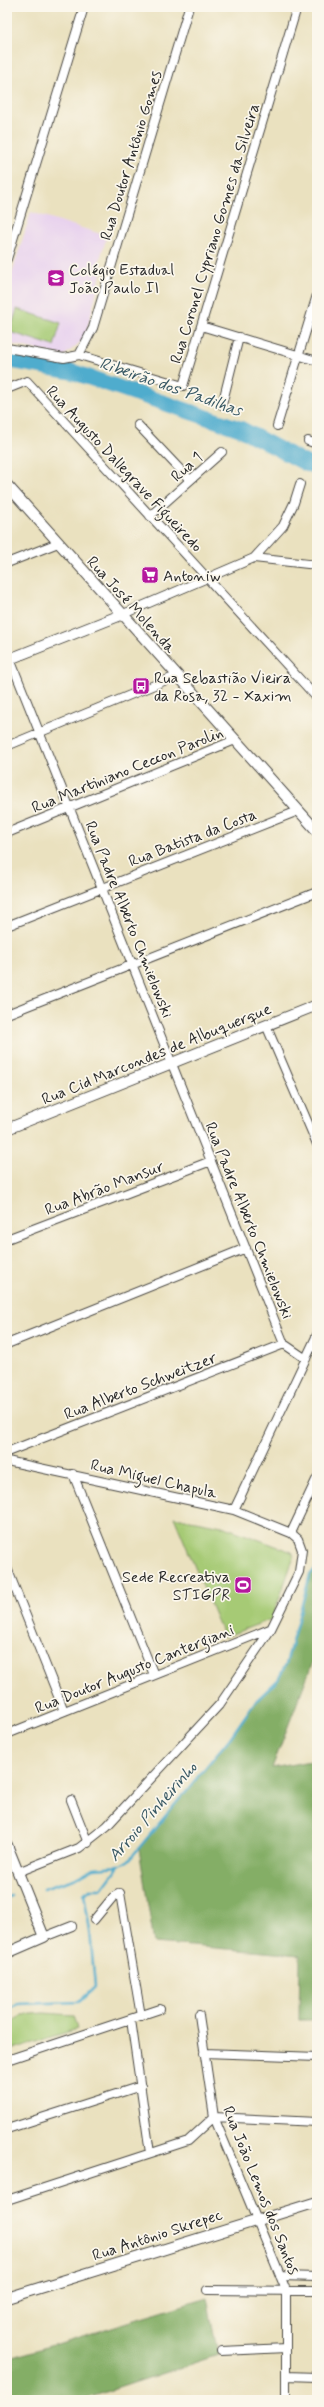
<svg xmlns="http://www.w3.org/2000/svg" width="324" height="2407" viewBox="0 0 324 2407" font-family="Mynerve,sans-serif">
<rect width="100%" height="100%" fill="#fbf7ec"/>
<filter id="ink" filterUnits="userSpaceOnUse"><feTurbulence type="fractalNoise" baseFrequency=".025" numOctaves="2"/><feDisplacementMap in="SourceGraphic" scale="8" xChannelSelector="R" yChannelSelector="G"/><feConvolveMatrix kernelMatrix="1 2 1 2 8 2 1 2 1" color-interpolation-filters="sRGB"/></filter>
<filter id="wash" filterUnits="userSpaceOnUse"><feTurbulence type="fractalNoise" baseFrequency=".012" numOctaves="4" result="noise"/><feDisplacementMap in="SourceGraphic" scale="16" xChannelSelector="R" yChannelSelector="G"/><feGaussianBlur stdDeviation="0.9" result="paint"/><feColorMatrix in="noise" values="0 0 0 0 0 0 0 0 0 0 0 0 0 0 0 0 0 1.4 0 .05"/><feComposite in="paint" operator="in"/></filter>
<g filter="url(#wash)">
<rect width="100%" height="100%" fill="#eae1bf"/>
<!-- built -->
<path fill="#e8d2ee" d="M31 212 107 236 98 265 103 266 85 338 64 356 7 343V289Z"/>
<!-- green -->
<path fill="#a6ca74" stroke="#687a50" d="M17 309 61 323 54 346 10 332Z
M174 1517 222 1526 292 1552 294 1556 272 1619 224 1637Z
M43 2013 73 2015 77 2029 7 2051V2024L23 2015Z"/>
<!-- forest -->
<path fill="#84ae66" stroke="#586c48" d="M317 1567V1651L272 1768 317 1760V2020H299L300 1955 154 1943 139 1849 230 1738 255 1702 278 1680 286 1664 310 1575Z
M207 2298 218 2355 82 2400H7V2359Z"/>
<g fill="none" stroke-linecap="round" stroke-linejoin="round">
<!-- stream -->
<path stroke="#4faccd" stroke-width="2.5" d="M43 1889 74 1879 94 1868 119 1866
M7 1897 11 1896
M7 2012 18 2004 79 2002 95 1987 90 1931 84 1894 89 1889H102L119 1866 129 1860 230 1738 255 1702 278 1680 286 1664 310 1575 317 1567"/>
<!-- river -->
<path stroke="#4faccd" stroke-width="16" d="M7 360 73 372 241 429 307 464 317 466"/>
</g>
</g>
<g filter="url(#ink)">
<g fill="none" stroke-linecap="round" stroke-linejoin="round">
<defs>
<path id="minor" d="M7 259 84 7
M201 326 317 361
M7 348 64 358 79 355 183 386 297 7
M79 355 93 328 189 7
M7 389 27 381 317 698
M222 405 239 337
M138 425 190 480
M277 426 317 295
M308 441 317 444
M150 516 222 452
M254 558 317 565
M7 563 58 543
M121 615 254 558 283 526 294 503 300 484
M10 659 284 1344 306 1359
M7 746 176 676
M7 833 235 740
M7 926 298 811
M7 1014 317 892
M266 1025 317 1144
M7 1239 211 1161
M7 1344 246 1248
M7 1452 284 1344
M7 1461 234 1510 291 1533 298 1539 302 1550 299 1572 271 1629 220 1704 107 1826 79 1848 18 1872
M73 1474 154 1675
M234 1510 317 1335
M291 1533 317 1478
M7 1568 64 1711
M7 1734 270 1629
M71 1800 88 1843
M94 1920 113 1897 120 1893 141 2016
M44 1937 72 1926
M199 2015 214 2117 286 2290V2400
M131 2020 150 2153
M204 2053 317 2057
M7 2060 160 2009
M7 2129 141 2086
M7 2200 188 2141 214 2117 317 2122
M280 2276 317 2277
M207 2290 317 2291
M221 2351 286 2348
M286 2376 317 2377"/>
<path id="tertiary" d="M7 485 317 831
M7 660 121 615
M7 1129 317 1005
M7 1845 44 1937 7 1953
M7 2298 317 2202"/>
</defs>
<!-- minor casing -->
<use href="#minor" stroke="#484641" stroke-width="10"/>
<!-- tertiary casing -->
<use href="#tertiary" stroke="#484641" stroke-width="12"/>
<!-- minor -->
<use href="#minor" stroke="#fff" stroke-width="8"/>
<!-- tertiary -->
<use href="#tertiary" stroke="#fff" stroke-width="10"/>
</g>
</g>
<!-- icons -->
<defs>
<symbol id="school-square" viewBox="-11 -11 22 22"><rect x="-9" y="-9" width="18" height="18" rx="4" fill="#b5179e" stroke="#fbf7ec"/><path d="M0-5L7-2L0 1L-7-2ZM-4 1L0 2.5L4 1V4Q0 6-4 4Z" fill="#fff"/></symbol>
<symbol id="supermarket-square" viewBox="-11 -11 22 22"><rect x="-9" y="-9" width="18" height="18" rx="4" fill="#b5179e" stroke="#fbf7ec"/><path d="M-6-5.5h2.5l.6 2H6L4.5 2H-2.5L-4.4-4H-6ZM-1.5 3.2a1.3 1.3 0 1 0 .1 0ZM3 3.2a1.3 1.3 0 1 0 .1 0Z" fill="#fff"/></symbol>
<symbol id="bus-square" viewBox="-11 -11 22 22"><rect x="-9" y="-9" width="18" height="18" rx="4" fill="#b5179e" stroke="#fbf7ec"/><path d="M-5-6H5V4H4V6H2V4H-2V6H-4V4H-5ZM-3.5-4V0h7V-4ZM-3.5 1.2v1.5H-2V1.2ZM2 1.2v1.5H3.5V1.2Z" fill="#fff"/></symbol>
<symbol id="stadium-square" viewBox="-11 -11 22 22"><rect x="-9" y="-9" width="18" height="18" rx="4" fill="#b5179e" stroke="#fbf7ec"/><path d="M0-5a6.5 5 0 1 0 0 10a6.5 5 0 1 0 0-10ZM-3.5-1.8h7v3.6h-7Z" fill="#fff"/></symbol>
</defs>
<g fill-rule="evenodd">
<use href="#school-square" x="46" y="268" width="20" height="20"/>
<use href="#supermarket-square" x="140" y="565" width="20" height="20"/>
<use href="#bus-square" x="131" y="676" width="20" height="20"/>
<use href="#stadium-square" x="233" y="1575" width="20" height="20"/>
</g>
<g text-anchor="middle" stroke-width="3.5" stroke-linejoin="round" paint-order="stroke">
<!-- street labels -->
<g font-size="16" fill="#2b2b2b" stroke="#fbf7ec">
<text transform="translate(130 155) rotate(-73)" y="6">Rua Doutor Antônio Gomes</text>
<text transform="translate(214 233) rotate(-73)" y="6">Rua Coronel Cypriano Gomes da Silveira</text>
<text transform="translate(186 466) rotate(-42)" y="6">Rua 1</text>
<text transform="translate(125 468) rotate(47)" y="6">Rua Augusto Dallegrave Figueiredo</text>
<text transform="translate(132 604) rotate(48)" y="6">Rua José Molenda</text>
<text transform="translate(127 769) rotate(-22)" y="6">Rua Martiniano Ceccon Parolin</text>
<text transform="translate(192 837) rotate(-21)" y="6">Rua Batista da Costa</text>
<text transform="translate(130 919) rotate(68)" y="6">Rua Padre Alberto Chmielowski</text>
<text transform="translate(156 1053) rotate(-22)" y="6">Rua Cid Marcondes de Albuquerque</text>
<text transform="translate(104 1187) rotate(-21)" y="6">Rua Abrão Mansur</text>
<text transform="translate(250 1220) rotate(68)" y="6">Rua Padre Alberto Chmielowski</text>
<text transform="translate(140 1385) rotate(-21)" y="6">Rua Alberto Schweitzer</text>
<text transform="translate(154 1478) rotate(13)" y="6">Rua Miguel Chapula</text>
<text transform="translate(134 1668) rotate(-22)" y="6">Rua Doutor Augusto Cantergiani</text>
<text transform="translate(262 2190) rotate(68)" y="6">Rua João Lemos dos Santos</text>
<text transform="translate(157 2234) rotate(-18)" y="6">Rua Antônio Skrepec</text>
</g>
<!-- poi labels -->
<g font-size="16" fill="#2b2b2b" stroke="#fbf7ec" text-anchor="start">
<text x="69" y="275">Colégio Estadual<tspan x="69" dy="18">João Paulo II</tspan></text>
<text x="163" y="581">Antoniw</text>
<text x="154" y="683">Rua Sebastião Vieira<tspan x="154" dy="18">da Rosa, 32 - Xaxim</tspan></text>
<text x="230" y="1582" text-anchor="end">Sede Recreativa<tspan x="230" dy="18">STIGPR</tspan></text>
</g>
<!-- water labels -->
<g font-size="17" font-style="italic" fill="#385864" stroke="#fbf7ec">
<text transform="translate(171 386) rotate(19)" y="6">Ribeirão dos Padilhas</text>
<text transform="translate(152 1811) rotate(-49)" y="6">Arroio Pinheirinho</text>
</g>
</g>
<!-- margin -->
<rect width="324" height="2407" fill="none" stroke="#fbf7ec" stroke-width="24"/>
</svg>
